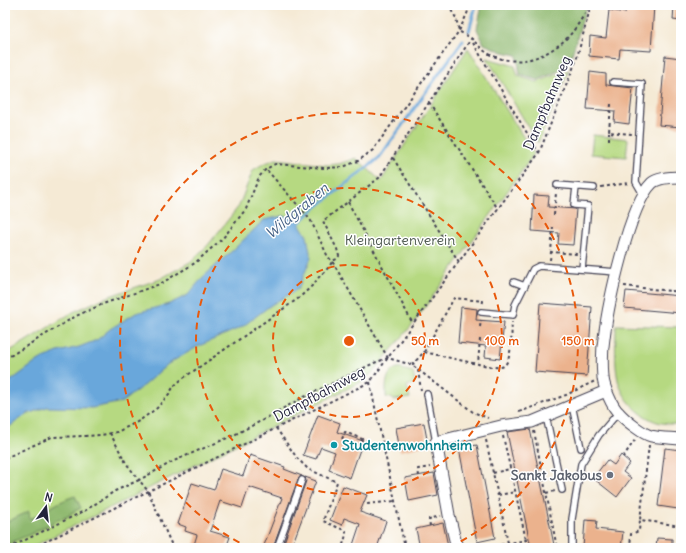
<svg xmlns="http://www.w3.org/2000/svg" width="686" height="553" viewBox="0 0 686 553" font-family="Delius,sans-serif">
<rect width="100%" height="100%" fill="#fff"/>
<filter id="ink" filterUnits="userSpaceOnUse"><feTurbulence type="fractalNoise" baseFrequency=".025" numOctaves="2"/><feDisplacementMap in="SourceGraphic" scale="8" xChannelSelector="R" yChannelSelector="G"/><feConvolveMatrix kernelMatrix="1 2 1 2 8 2 1 2 1" color-interpolation-filters="sRGB"/></filter>
<filter id="wash" filterUnits="userSpaceOnUse"><feTurbulence type="fractalNoise" baseFrequency=".012" numOctaves="4" result="noise"/><feDisplacementMap in="SourceGraphic" scale="16" xChannelSelector="R" yChannelSelector="G"/><feGaussianBlur stdDeviation="0.9" result="paint"/><feColorMatrix in="noise" values="0 0 0 0 0 0 0 0 0 0 0 0 0 0 0 0 0 1.4 0 .05"/><feComposite in="paint" operator="in"/></filter>
<g filter="url(#wash)">
<rect width="100%" height="100%" fill="#f5ead5"/>
<!-- green -->
<path fill="#b6d981" stroke="#6c7e5e" d="M468 48 534 154 413 324 373 372 363 381 30 548H5V354L73 312 104 298 160 279 190 262 208 245 239 206 253 170 263 164 276 159 326 165 339 164 356 158 381 181Z
M487 58 515 66 518 76 537 82 569 70 538 143Z
M593 135 628 139 626 157 591 154Z
M616 325 681 327V425C673 424 664 424 657 422 639 416 622 398 618 380 614 363 616 343 616 325Z
M397 368 413 372 415 383 407 386 410 398 394 400 391 398 386 397C386 387 385 372 397 368Z"/>
<!-- forest -->
<path fill="#90b96f" stroke="#596e55" d="M482 5H587L571 58 559 71 538 80 520 75 517 55 503 52 484 44 477 29Z
M75 496 81 508 71 513 69 516 55 521 33 533 5 545V523L29 511 30 519C45 511 59 501 75 496Z"/>
<!-- water -->
<path fill="#69a7db" stroke="#46648b" d="M283 216 296 218 307 236 311 258 298 289 271 305 242 327 199 346 168 364 144 385 122 402 92 408 47 407 27 414 5 430V385L39 360 58 352 79 347 97 340 110 329 136 313 169 304 188 295 202 278 232 251 264 220Z"/>
<g fill="none" stroke-linecap="round" stroke-linejoin="round">
<!-- stream -->
<path stroke="#69a7db" stroke-width="3" d="M469 31 476 5
M296 224 299 223 314 209 379 158 463 40"/>
</g>
<g id="blocks">
<!-- building -->
<path fill="#ebb28d" d="M626 5H654L651 51 620 49 619 59 589 56 590 36 606 38 609 10 625 13Z
M674 5H681V21L673 20Z
M665 56 681 58V127L659 125Z
M590 72 606 74V85L633 88 629 124 614 122 615 111 587 109Z
M534 195 549 196 548 207 576 209 573 245 558 244 559 233 532 231Z
M626 291 681 296V313L624 308Z
M540 303 592 307 587 376 535 372Z
M461 307 477 309 476 320 504 322 500 359 485 357 486 346 458 343Z
M318 415 340 423 337 432 363 441 350 478 329 470 335 452 321 447 316 459 303 455Z
M424 423 428 445 400 451 396 428Z
M530 429 554 545 541 548H531L507 432Z
M477 445 495 538 477 542 459 448Z
M665 448 681 450V481L678 509 658 506Z
M250 455 285 467 284 469 302 476 298 479 273 548H263L282 498 249 487 242 508 220 501 210 531 230 537 226 548H193L197 535 185 531 186 527 178 524 192 483 214 490 221 469 243 476Z
M621 455 630 463 623 472 631 478 617 497 593 478 607 460 614 465Z
M434 473 438 495 409 501 405 478Z
M305 477 316 481 291 548H282L306 481Z
M343 486 367 495 360 512 386 521 377 548H352L360 524 344 518 342 525 330 520Z
M585 520 597 521 596 529 623 532 621 548H583Z
M443 523 448 546 437 548H420L416 529Z
M657 538 672 539V548H656Z"/>
</g>
</g>
<g filter="url(#ink)">
<use href="#blocks" fill-opacity="0" stroke="#424052" stroke-width="1"/>
<g fill="none" stroke-linecap="round" stroke-linejoin="round">
<defs>
<path id="service" d="M613 82 642 84 636 182 643 194
M557 185 594 188
M576 187 574 205 588 206 582 269
M514 282 525 286
M481 312 513 315 515 305 533 269 539 266 617 272
M427 394 436 442
M572 405 581 448
M546 416 562 490
M277 548 302 480
M572 548V519L581 464 599 435 618 413"/>
<path id="minor" d="M681 177C673 177 658 178 652 183 629 205 608 305 604 338 602 350 602 365 603 378 604 387 612 407 619 413 625 420 643 434 651 436 660 438 671 438 681 439
M457 548 449 515 436 442 501 426 532 422 606 391"/>
</defs>
<!-- service casing -->
<use href="#service" stroke="#424052" stroke-width="8"/>
<!-- minor casing -->
<use href="#minor" stroke="#424052" stroke-width="13"/>
<!-- path -->
<path stroke="#424052" stroke-width="2" stroke-dasharray="3 3" stroke-linecap="butt" d="M448 5 456 18 459 31C463 34 468 36 472 39 478 45 483 51 491 55 515 66 540 60 560 44 573 35 582 18 590 5
M473 43 539 153
M429 103 498 209
M611 104 609 132 633 134
M609 140V132
M393 158 459 262
M601 187 629 183
M348 202 413 324
M554 215 556 193
M553 227 551 252 577 254
M550 260 551 252
M624 286 681 292
M480 327 481 320
M480 339 478 364C485 365 494 368 501 367 513 365 511 333 512 322
M424 352 454 298 483 301 482 306
M388 358 332 261 337 259 339 256 337 249 323 221 379 178 471 39
M5 359 76 316 103 304 160 284 195 263 223 238 246 209 259 177 266 169 275 164 325 168 343 167 358 161 373 150 459 31 467 14 470 5
M412 365 424 352 477 364
M418 370 421 390
M370 382 372 393 405 548
M519 412 566 395 595 381
M276 428 297 458 308 469 337 482 323 521 346 531V535L342 548
M534 431 557 548
M110 433 126 463 139 480 174 461 232 436 263 420 298 400 374 363 388 358 412 365 473 412 488 418
M503 436 526 540
M342 439 345 432 384 448
M486 440 508 543
M649 445 640 520 681 526
M623 457 635 440
M5 458 52 437 85 436 101 435 117 432 139 421 157 408 169 394 174 386 182 379 299 298 314 284 319 277 330 266 332 261 328 257 311 221 303 211 266 169
M493 473 510 469
M419 476 418 469 430 467
M546 493 555 491
M498 495 515 492
M367 504 395 501
M430 526 429 519 440 516
M9 548 86 510 115 491 139 480 148 491 173 548
M33 548 370 382 539 153 576 61 591 5
M483 548 526 540 528 548
M558 548 565 547
M630 548 631 534 639 531 640 520"/>
<!-- service -->
<use href="#service" stroke="#fff" stroke-width="5.5"/>
<!-- minor -->
<use href="#minor" stroke="#fff" stroke-width="11"/>
</g>
</g>
<!-- distance rings -->
<g fill="none" stroke="#e8590c" stroke-width="2" stroke-dasharray="7 5">
<circle cx="349" cy="341" r="76"/>
<circle cx="349" cy="341" r="153"/>
<path d="M250 548A229 229 0 1 1 448 548"/>
</g>
<!-- markers -->
<circle fill="#0f9aa8" stroke="#fff" stroke-width="1.5" cx="334" cy="445" r="4"/>
<circle fill="#6b7280" stroke="#fff" stroke-width="1.5" cx="610" cy="475" r="4"/>
<g text-anchor="middle" stroke-width="3" stroke-linejoin="round" paint-order="stroke">
<!-- street labels -->
<g font-size="14" fill="#22223b" stroke="#fff">
<text transform="translate(547 103) rotate(-67)" y="5">Dampfbahnweg</text>
<text transform="translate(319 394) rotate(-28)" y="5">Dampfbahnweg</text>
</g>
<!-- park labels -->
<g font-size="14" fill="#4e5950" stroke="#fff">
<text x="400" y="245">Kleingartenverein</text>
</g>
<!-- culture labels -->
<g font-size="14" font-weight="bold" fill="#0d838f" stroke="#fff" text-anchor="start">
<text x="342" y="450">Studentenwohnheim</text>
</g>
<!-- worship labels -->
<g font-size="14" font-weight="bold" fill="#5b616d" stroke="#fff" text-anchor="end">
<text x="602" y="480">Sankt Jakobus</text>
</g>
<!-- water labels -->
<g font-size="15" font-style="italic" fill="#425e83" stroke="#fff">
<text transform="translate(297 211) rotate(-40)" y="5">Wildgraben</text>
</g>
</g>
<circle cx="349" cy="341" r="6" fill="#e8590c" stroke="#fff" stroke-width="2"/>
<g font-size="12" text-anchor="middle" font-weight="bold" fill="#e8590c" stroke="#fff" stroke-width="3" stroke-linejoin="round" paint-order="stroke">
<text x="425" y="345">50 m</text>
<text x="502" y="345">100 m</text>
<text x="578" y="345">150 m</text>
</g>
<!-- margin -->
<rect width="686" height="553" fill="none" stroke="#fff" stroke-width="20"/>
<!-- north arrow -->
<g transform="translate(46 507) rotate(15)" stroke="#ffffff" stroke-width="3" paint-order="stroke">
<path d="M0-3L7 15L0 10L-7 15Z" fill="#22223b"/>
<text y="-6" font-size="11" font-weight="bold" text-anchor="middle" fill="#22223b">N</text>
</g>
</svg>
